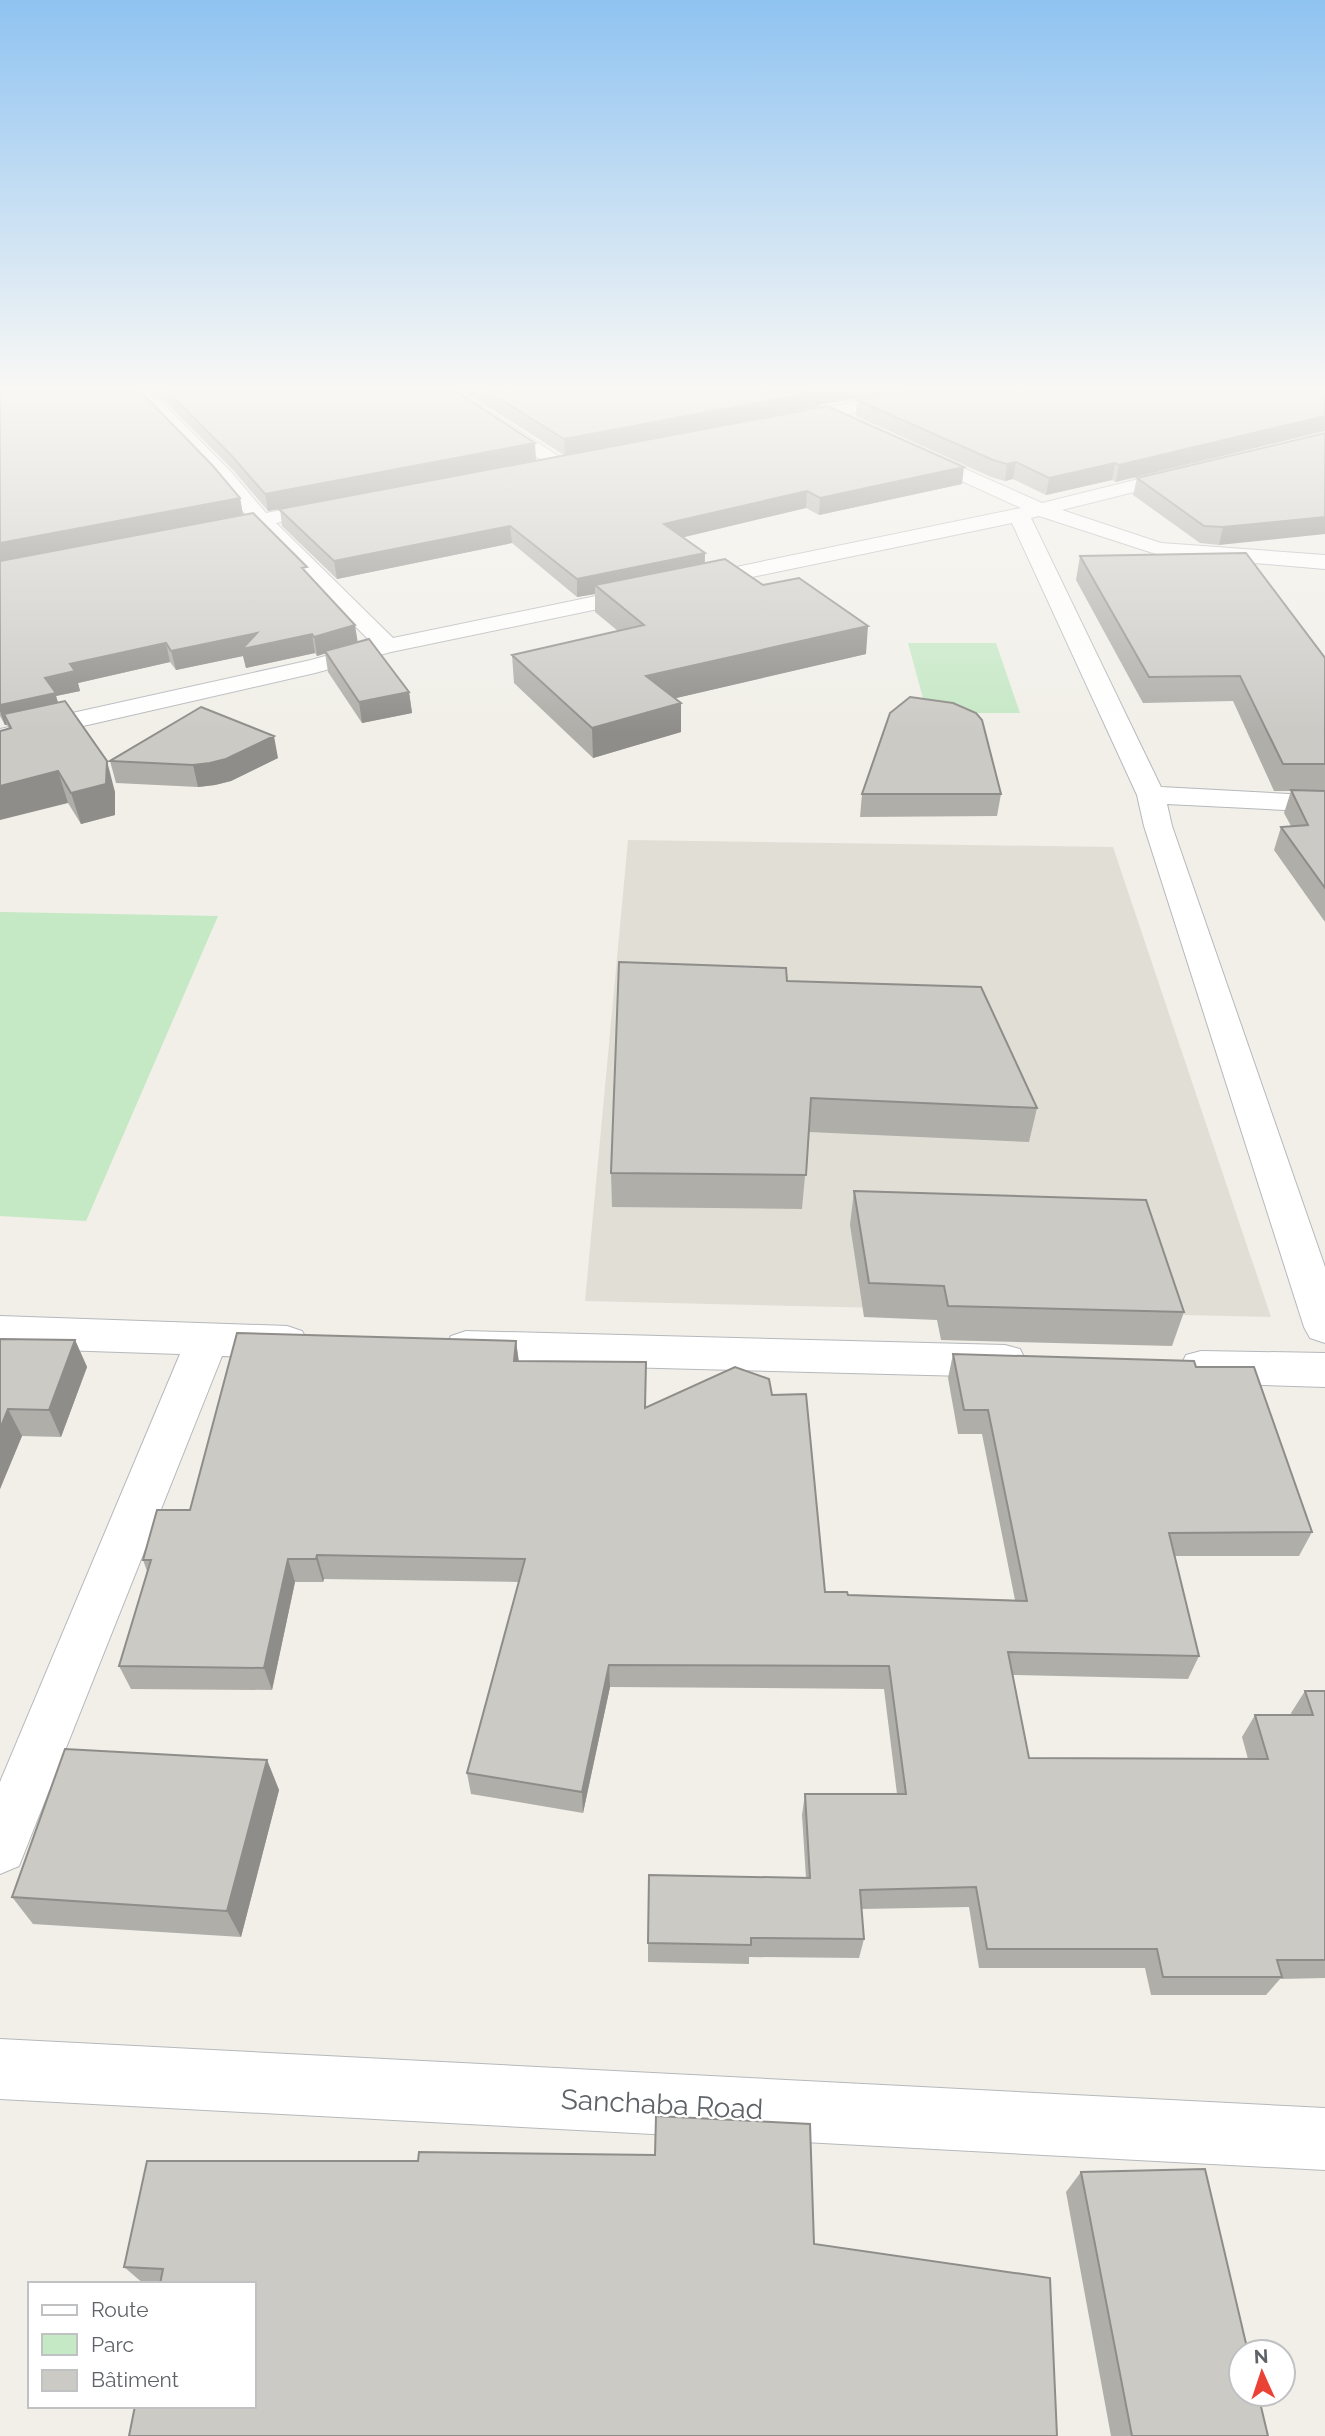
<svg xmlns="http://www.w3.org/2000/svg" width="1325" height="2436" viewBox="0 0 1325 2436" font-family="Raleway,sans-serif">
<rect width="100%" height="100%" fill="#f1efe8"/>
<!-- education -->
<path fill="#e1ded6" d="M628 840 1113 847 1271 1317 585 1301Z"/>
<!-- green -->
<path fill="#c5e8c5" d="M908 643H996L1020 713H927Z
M0 912 218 916 86 1221 0 1216Z"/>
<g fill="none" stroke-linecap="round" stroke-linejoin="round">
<defs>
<path id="minor" d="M133 392H152L232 473 266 513 331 500 338 502 341 506 338 510 276 523 393 638 1021 508 909 457 907 453 909 449 916 447 1042 503 1187 467 1194 469 1197 473 1194 477 1062 510 1161 543 1325 555V569L1159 555 1039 516 1031 518 1161 787 1325 796V812L1167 804 1172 826 1325 1267V1343L1310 1338 1304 1327 1144 826 1137 795 1012 523 391 652 315 673 0 745V729L311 660 372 643 256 527 208 536 201 534 198 530 201 526 247 516 218 481Z
M439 392H460L569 463 566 467H552Z
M908 392H946L937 397 786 425 777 420 786 415Z
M0 1316 287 1326 302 1331 308 1342 302 1353 287 1358 222 1356 19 1866 0 1874V1782L180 1354 0 1348Z
M466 1331 1005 1345 1020 1349 1026 1361 1020 1373 1005 1377 466 1363 451 1358 445 1347 451 1336Z
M1201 1351 1325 1353V1387L1201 1383 1186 1379 1180 1367 1186 1355Z
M0 2039 1325 2108V2170L0 2099Z"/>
</defs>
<!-- minor casing -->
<use href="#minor" stroke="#b5b8bc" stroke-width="2"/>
<!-- minor -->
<use href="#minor" fill="#fff" fill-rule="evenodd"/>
</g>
<!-- wall -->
<path fill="#afaea9" d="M0 392 240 498 243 515 308 574 357 642 409 692 412 713 362 723 328 672 325 653 317 656 315 653 246 668 243 656 176 670 170 662 78 683 80 691 56 696 58 702 115 792V815L81 824 68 803 9 729 7 725H5L0 716Z
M156 392H457L536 460 362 493 564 455 465 392H892L823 404 815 407 574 454 962 484 819 515 806 508 682 537 705 553V563L866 654 676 698 681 732 593 758 514 683 512 655 618 631 595 612V594L577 597 512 543 337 579 282 526 280 509 268 511 234 471Z
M1325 392 1116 482 1112 480 1046 495 1013 479 1005 481 991 477 856 416 857 400Z
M1325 433 1219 545 1200 543 1133 495 1137 478Z
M1080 556 1325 658V922L1274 850 1281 827 1291 826 1284 813 1291 791H1274L1233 701 1143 703 1076 580Z
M278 758 231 781 215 785 198 787 116 783 110 761Z
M862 794H1001L997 816 860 817Z
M787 981 1037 1108 1029 1142 809 1132 802 1209 612 1207 611 1173Z
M854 1191 1184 1312 1172 1346 941 1340 937 1320 864 1317 850 1225Z
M0 1339 75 1340 87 1367 61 1437 22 1436 0 1489Z
M516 1341 519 1361 646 1408 772 1395 825 1592 848 1595 1015 1600 982 1434H958L948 1378 953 1354 1196 1367 1312 1532 1299 1556H1175L1199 1656 1188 1679 1013 1675 1029 1758 1248 1759 1242 1737 1255 1715H1292L1291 1713 1305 1691H1325V1978L1280 1979 1266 1995H1151L1145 1968H979L969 1907 861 1909 864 1939 859 1958 749 1957V1964L648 1962V1943L806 1878 802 1815 805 1794H897L884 1689 610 1687 583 1813 471 1794 467 1773 519 1582 324 1579 323 1582H295L272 1690 131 1689 119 1666 147 1571 143 1560 190 1510Z
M267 1760 279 1790 241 1937 33 1924 12 1897Z
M1081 2172 1268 2436H1111L1066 2192Z
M814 2244 254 2284H144L124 2267Z"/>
<!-- shaded-wall -->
<path fill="#8f8d8a" d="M815 392H892L823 404 815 407 565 455 564 439Z
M1325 416V431L1116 482 1119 465Z
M535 443 536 460 268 511 265 494Z
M1016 462 1013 479 1005 481 1007 464Z
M1115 463 1112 480 1046 495 1049 478Z
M964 467 962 484 819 515 820 498Z
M807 491 806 508 664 542V524Z
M240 498 243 515 0 561V543Z
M1325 517V534L1219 545 1223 527Z
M510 526 512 543 337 579 334 561Z
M705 553 704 571 595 585V594L577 597V579Z
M355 625 358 644 317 656 314 637Z
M868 626 866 654 646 705V676Z
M257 633 312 634 315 653 246 668 243 656 176 670 171 651Z
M166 643 170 662 78 683 80 691 56 696 61 713 4 714 7 725H5L0 711V705L70 664Z
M409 692 412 713 362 723 359 702Z
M681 703V732L593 758 592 728Z
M274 736 278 758 231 781 215 785 198 787 193 765Z
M107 761 115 792V815L81 824 71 793Z
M58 771 68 803 0 820V786Z
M75 1340 87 1367 61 1437 49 1410Z
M516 1341 519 1366 514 1361Z
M8 1409 22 1436 0 1489V1429Z
M317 1555 324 1579 323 1582 316 1559Z
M288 1559 295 1582 272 1690 264 1668Z
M609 1665 610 1687 583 1813 582 1792Z
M267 1760 279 1790 241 1937 227 1911Z"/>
<!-- building -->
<path fill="#cccac5" stroke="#8f8d8a" stroke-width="2" d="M0 392H141L213 466 240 498 0 543Z
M168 392H457L535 443 265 494 231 455Z
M489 392H815L564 439Z
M898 392H1325V416L1119 465 1115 463 1049 478 1016 462 1007 464 993 460 857 400Z
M827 406 964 467 820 498 807 491 664 524 705 553 577 579 510 526 334 561 279 509Z
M1325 433V517L1223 527 1204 526 1137 478Z
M253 513 307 567 302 568 355 625 314 637 312 634 242 649 257 633 171 651 166 643 70 664 75 671 45 678 56 693 0 705V561Z
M1246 553 1325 658V764H1283L1240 676 1149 677 1080 556Z
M725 559 763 585 799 578 868 626 646 676 681 703 592 728 512 655 644 625 595 585Z
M369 639 409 692 359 702 325 651Z
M910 697 953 703 976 713 982 720 1001 794H862L890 713Z
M65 701 107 761 106 784 71 793 58 771 0 786V731L11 728 4 714Z
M201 707 274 736 226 759 210 763 193 765 110 761Z
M1291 790 1325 791V888L1281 827 1308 825Z
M619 962 786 968 787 981 981 987 1037 1108 811 1098 806 1175 611 1173Z
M854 1191 1146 1200 1184 1312 948 1306 944 1286 869 1283Z
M237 1333 516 1341 514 1361 646 1362 645 1408 735 1367 769 1379 772 1395 806 1394 825 1592H847L848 1595 1027 1601 988 1410H964L953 1354 1194 1361 1196 1367H1254L1312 1532 1169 1533 1199 1656 1008 1652 1029 1758 1268 1759 1255 1715H1313L1305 1691H1325V1960H1277L1282 1977H1163L1157 1949H987L976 1887 860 1890 864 1939 751 1938V1945L648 1943 649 1875 810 1878 805 1794H906L889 1666 609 1665 582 1792 467 1773 525 1559 317 1555 316 1559H288L264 1668 119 1666 151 1560H143L157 1510H190Z
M0 1339 75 1340 49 1410 8 1409 0 1429Z
M65 1749 267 1760 227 1911 12 1897Z
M656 2116 810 2124 814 2244 1050 2278 1057 2436H129L135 2406H254V2284H160L163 2269 124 2267 147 2161H418L419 2152 655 2155Z
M1205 2169 1248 2352H1241V2394H1258L1268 2436H1132L1081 2172Z"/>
<!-- sky -->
<linearGradient id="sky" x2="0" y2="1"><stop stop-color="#8fc3f1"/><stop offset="0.53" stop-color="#f9f8f5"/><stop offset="1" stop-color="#f9f8f5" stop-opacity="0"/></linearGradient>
<rect width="1325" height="733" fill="url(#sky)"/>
<g text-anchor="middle" stroke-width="5" stroke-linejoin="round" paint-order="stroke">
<!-- near-street labels -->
<g font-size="28" fill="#5f6368" stroke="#fff">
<text transform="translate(662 2104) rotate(3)" y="10">Sanchaba Road</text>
</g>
</g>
<!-- legend -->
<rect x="28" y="2282" width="228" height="126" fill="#ffffff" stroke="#bfc1c3" stroke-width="2"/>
<rect x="42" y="2305" width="35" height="10" fill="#ffffff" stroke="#bfc1c3" stroke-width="2"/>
<text x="91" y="2317" font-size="21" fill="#5f6368">Route</text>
<rect x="42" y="2334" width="35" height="21" fill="#c5e8c5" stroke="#bfc1c3" stroke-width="2"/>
<text x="91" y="2352" font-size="21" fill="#5f6368">Parc</text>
<rect x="42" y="2370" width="35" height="21" fill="#cccac5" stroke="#bfc1c3" stroke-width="2"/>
<text x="91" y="2387" font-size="21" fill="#5f6368">Bâtiment</text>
<!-- north arrow -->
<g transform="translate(1262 2373) rotate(357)"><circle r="33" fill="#ffffff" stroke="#bfc1c3" stroke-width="2"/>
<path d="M0-5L12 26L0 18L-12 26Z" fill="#ea4335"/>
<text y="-10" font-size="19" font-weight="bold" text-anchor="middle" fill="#5f6368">N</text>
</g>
</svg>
